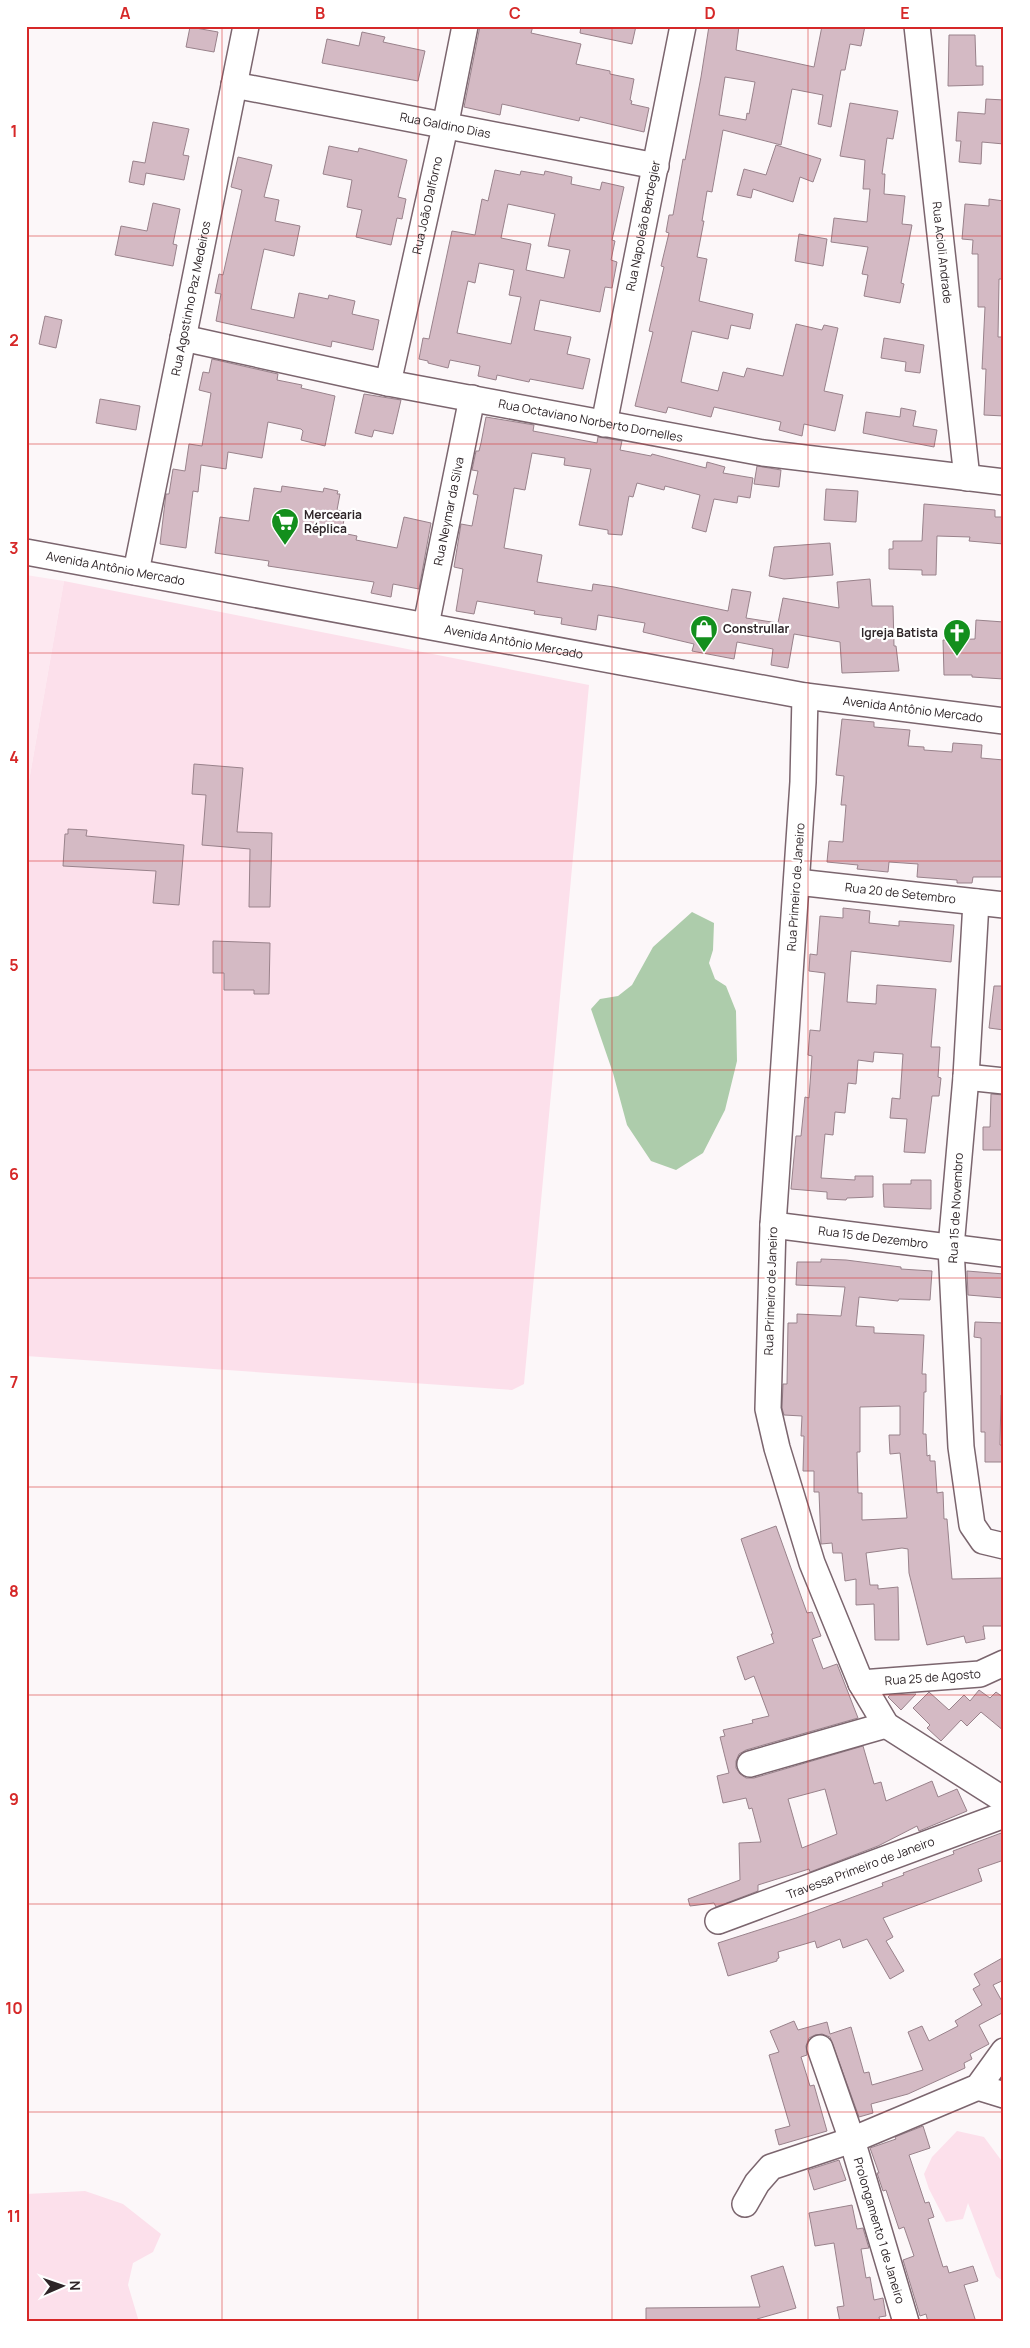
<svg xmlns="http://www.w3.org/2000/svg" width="1030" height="2348" viewBox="0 0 1030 2348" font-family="Manrope,sans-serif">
<rect width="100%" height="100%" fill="#fcf7f9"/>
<!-- built -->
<path fill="#fde8f0" d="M26 575 64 581 26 798Z"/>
<!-- green -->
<path fill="#fce0eb" d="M64 581 589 685 524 1384 512 1390 26 1356V798Z
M957 2131 984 2137 1004 2164V2282L996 2276 968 2203 963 2219 946 2222 929 2189 924 2174 932 2157Z
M85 2191 123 2204 161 2234 153 2252 133 2263 128 2285 139 2322H26V2194Z"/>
<!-- water -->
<path fill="#adccab" d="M692 912 714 923 713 950 709 963 715 979 726 986 736 1011 737 1061 725 1110 703 1153 676 1170 651 1161 627 1125 613 1073 591 1009 600 999 618 996 632 985 653 947Z"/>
<!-- building -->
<path fill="#d4bac4" stroke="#99828b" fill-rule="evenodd" d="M480 26H533L531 33 581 44 576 64 610 71V74L634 79 630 100 632 101 631 104 649 108 644 132 580 117 579 121 502 104 500 115 464 107Z
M581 26H636L632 44 580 33Z
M709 26H739L736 50 814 67 822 26H865L861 46 850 44 845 70H841L831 127 818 124 823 95 792 89 781 145 723 130 712 192 707 191 702 221H704L697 257 707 259 699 301 753 314 750 329 731 325 728 339 692 331 681 382 718 391 723 372 744 377 747 368 783 376 796 324 822 330 824 325 838 328 824 391 843 395 835 431 804 424 802 436 779 430 781 422 714 407 711 417 668 407 666 413 635 406 653 332 649 331 664 267 661 266 669 233 666 232 669 215H673L683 159 685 160 701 77ZM725 77 755 82 749 114 747 113 746 120 719 115Z
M190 27 218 32 214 52 186 47Z
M362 32 385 37 383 42 425 51 418 81 322 63 327 39 359 46Z
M949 35H975L976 66H983V85L948 86Z
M986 99 1004 100V144L982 142 981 164 959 162 961 141H956L958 112 985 114Z
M850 103 898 111 893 139 887 138 882 174H885L884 194 905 196 902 224 912 225 901 283 904 284 900 303 864 296 868 275 862 274 868 247 831 242 834 218 867 222 870 189H863L865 160 840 156Z
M153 122 189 129 183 155 189 156 184 180 146 173 144 185 129 182 133 161 145 163Z
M776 145 821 159 813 182 800 177 793 202 753 189 751 198 737 195 744 169 766 175Z
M329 146 358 152 359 148 407 160 398 197 406 199 402 219 397 218 391 245 356 237 362 210 347 207 352 180 323 174Z
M238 157 272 165 264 197 279 200 275 221 300 226 294 256 264 249 251 309 294 318 299 293 328 299 329 295 355 301 352 314 379 320 373 350 332 341 331 347 216 321 221 294 215 293 219 274 223 275 242 190 231 187Z
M495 170 520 175 521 171 544 175 545 171 572 177 571 184 600 190 602 182 624 187 612 240 615 241 611 260 617 262 612 288 605 287 600 312 540 300 534 330 571 337 567 354 590 359 583 389 530 379 529 382 497 375 496 380 478 376 480 366 450 360 448 368 428 363V361L419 359 423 338 429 339 452 231 475 235 482 199 488 201ZM508 204 555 214 548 246 570 250 564 278 526 270 531 244 501 238ZM479 263 514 270 509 295 521 297 511 344 457 333 468 281 475 283Z
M989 199 1004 201V279H999L998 337H1003L1004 416 984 415 986 369H982L985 307H978V254H972L973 240 962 239 965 204 989 206Z
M153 203 180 209 173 244 177 245 173 266 115 255 121 226 147 231Z
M799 234 827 239 823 266 795 261Z
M45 316 62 320 56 348 39 344Z
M884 338 924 345 920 373 905 371 906 362 881 358Z
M212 359 278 374 277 380 302 385 301 388 335 396 325 446 301 440 303 431 301 429 268 422 262 458 228 452 226 469 201 465 198 492 193 491 186 548 160 544 166 494H169L173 469 185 471 189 444 202 446 211 393 199 390 203 372 209 373Z
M364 394 401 400 393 434 374 430 372 437 355 433Z
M100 399 140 406 136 430 96 423Z
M901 408 916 411 913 426 937 430 934 447 863 433 866 412 900 417Z
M486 417 534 425 533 431 597 443 598 437 622 441 620 450 651 456 652 454 706 468 707 462 725 467 723 473 753 478 750 498 738 496 737 503 714 499 706 532 692 528 700 495 665 486 664 490 637 483 633 497 629 496 622 535 608 534V530L579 525 591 469 564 465 565 458 532 453 525 490 514 488 504 548 542 555 537 582 592 591 593 584 614 587 728 611 732 589 751 592 746 618 778 623 783 598 839 608 837 582 870 579 872 606H893L894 646H896L899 671 842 673 840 642 794 634 788 668 771 665 773 649 737 642 734 659 692 651 694 644 643 632 645 623 598 615 596 630 561 624 562 618 534 614 535 611 477 601 474 614 456 611 463 569 454 567 461 524 472 526 478 495 473 494 478 471 472 470 476 451H479L481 443Z
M757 466 781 470 779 487 754 484Z
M282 486 323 492 324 488 338 491 337 494H340L337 510 345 512 342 533 357 536 356 540 397 548 404 517 431 523 419 589 393 584 391 597 371 593 374 582 268 566 269 561 215 553 220 517 249 521 254 488 281 492Z
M826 489 858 491 856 522 824 520Z
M924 504 995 510V517H1004V544L969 541 970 537 937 536 936 575H922V570L889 569V549H893V541H922Z
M830 543 833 575 784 579 769 576 774 547Z
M976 620 1004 622V679L972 677V675H944L943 640 975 639Z
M842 719 874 722V727L910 730 908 746 924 747V750L952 752 953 743 982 745 981 758 1004 760V861L1002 877H973L972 883H957V880L917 877 918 864 889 862 888 872 857 869 858 865 827 862 829 841 843 842 846 805H841L844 776 836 775Z
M194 764 243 768 237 832 272 833 270 907H249L250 849 202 845 206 795 192 794Z
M68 829 87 830 86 836 184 845 179 905 153 903 156 871 63 866 65 834H68Z
M843 908 870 911 869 923 899 926V921L954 925 951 962 851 951 847 1002 876 1004 877 985 936 989 931 1047H940L938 1077 941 1078 939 1096H932L925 1153 904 1152 907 1119 890 1118 892 1098 900 1099 903 1054 874 1052 873 1062 858 1060 856 1084 848 1083 845 1113 835 1112 833 1135 825 1134 821 1178 855 1180V1176H873V1197L847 1198 846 1200 827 1199V1192L791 1189 796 1136H801L805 1097 809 1098 812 1056 808 1055 810 1030 820 1031 825 973 809 971 810 954 817 955 820 916 843 918Z
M213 941 270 943 269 994H254V990H224V973H213Z
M994 986H1004V1030L989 1028Z
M991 1094 1004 1095V1150H983V1127H990Z
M911 1180H931V1209L884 1207 883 1184H911Z
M821 1259 846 1260 901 1267V1269L932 1271 930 1300 899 1299 898 1301 859 1297 856 1326 874 1327V1333L924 1335 922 1374H926V1392H924L923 1434H926L927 1456 930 1455V1461H935L937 1493 943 1492 944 1519H947L952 1579 1004 1578V1626H983L985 1639 966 1643 964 1636 927 1645 909 1573 908 1549 902 1548 866 1553 870 1585H878V1589L898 1587 899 1640H875L874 1604 856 1605V1579L845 1581 842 1553H833L832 1543 821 1544 819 1492H814V1471H803L804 1436H801L802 1416 784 1415 782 1408 783 1384H787L788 1323H797V1314L841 1316 845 1287 796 1285 797 1262H821ZM900 1406V1435H889L890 1454 900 1453 907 1518 862 1520V1493H858L857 1452H860V1407Z
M967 1271 1004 1274V1298L968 1295Z
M975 1322 1004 1323V1395H1001L1000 1445H1004V1462H985V1432H981V1338L974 1337Z
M776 1526 807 1613 812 1612 821 1636 812 1639 823 1669 837 1664 858 1718 746 1750 739 1754 736 1761V1768L740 1774 746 1778H754L863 1746 874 1784 881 1782 886 1801 932 1781 938 1797 957 1789 967 1811 919 1831 917 1826 878 1846 810 1872 809 1869 758 1885V1891L716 1907 714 1903 690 1906 688 1899 740 1880 739 1843 761 1842 752 1808 749 1809 746 1798 723 1803 717 1776 729 1773 720 1737 725 1736 723 1730 753 1723 752 1720 769 1716 754 1676 745 1680 737 1657 774 1643 771 1634H773L741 1539ZM825 1789 837 1834 802 1848 788 1799Z
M979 1690 990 1698 996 1692 1004 1698V1731L981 1712 967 1726 961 1720 941 1741 927 1728 930 1725 913 1708 929 1692 949 1710 964 1695 970 1701Z
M916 1694 901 1710 888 1697 890 1695Z
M1004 1832V1860L978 1869 982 1881 883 1918 893 1937 886 1941 904 1971 890 1979 867 1939 843 1948 840 1939 817 1948 815 1941 778 1952 779 1958 777 1959V1961L728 1976 718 1943 796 1918 883 1886 882 1883 904 1875 903 1873 954 1854 953 1851Z
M1004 1957V1980L993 1985 1004 2005V2012L979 2025 989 2044 970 2054 972 2059 964 2063 965 2068 908 2094 871 2104 873 2113 859 2117 830 2037 822 2034 815 2035 809 2038 806 2046 807 2055 801 2057 810 2086 814 2085 827 2131 779 2145 775 2130 790 2126 769 2055 779 2052 770 2031 794 2021 798 2030 827 2022 830 2034 851 2027 864 2073 869 2072 872 2085 923 2070 908 2032 922 2026 929 2041 958 2026 955 2021 982 2005 973 1989 980 1985 974 1974Z
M923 2126 930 2148 909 2155 925 2203 929 2202 934 2217 928 2219 943 2267 947 2266 949 2273 973 2266 978 2281 964 2285 976 2322H928L926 2314 920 2316 903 2260 914 2256 904 2227 899 2229 886 2190 883 2191 877 2173H879L870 2148 896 2139 895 2137Z
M839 2160 846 2180 814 2190 808 2170Z
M852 2205 857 2229 863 2228 868 2245 869 2248 861 2249 866 2278 870 2277 874 2300 883 2298 886 2316 879 2317 880 2322H840L837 2307 844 2306 834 2243 815 2246 809 2213Z
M783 2266 796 2308 757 2319V2322H646V2308L760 2307 751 2276Z"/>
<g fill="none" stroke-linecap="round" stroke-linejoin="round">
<defs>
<g id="minor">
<path id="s1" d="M917 26 967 478"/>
<path id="s2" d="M234 85 656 166"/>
<path id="s3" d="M183 338 388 383 763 453 1004 482"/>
<path id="s4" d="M388 383 445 127 465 26"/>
<path id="s5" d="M604 424 683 26"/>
<path id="s6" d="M26 552 805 696 1004 721"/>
<path id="s7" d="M136 572 246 26"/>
<path id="s8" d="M426 625 472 398"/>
<path d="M805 696 803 782 773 1225 768 1409 777 1448 812 1563 861 1683 886 1725 1004 1800"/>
<path id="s9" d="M797 882 1004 905"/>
<path d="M976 902 966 1077 951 1247 961 1447 972 1525 983 1541 1004 1546"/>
<path d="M966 1077 1004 1081"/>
<path id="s10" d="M773 1225 1004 1254"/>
<path id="s11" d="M861 1683 980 1674 1004 1663"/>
<path d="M750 1764 886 1725"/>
<path id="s12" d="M718 1921 1004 1815"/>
<path id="s13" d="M820 2048 852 2140 906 2322"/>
<path d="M978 2087 1004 2095"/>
<path d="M745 2204 757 2183 771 2167 852 2140 978 2087 1004 2051"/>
</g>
</defs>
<!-- minor casing -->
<use href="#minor" stroke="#7b656e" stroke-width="28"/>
<!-- minor -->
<use href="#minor" stroke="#fff" stroke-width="25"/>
</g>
<!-- grid -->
<path fill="none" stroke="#d62828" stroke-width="1" stroke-opacity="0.55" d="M222 26V2322M418 26V2322M612 26V2322M808 26V2322M26 236H1004M26 444H1004M26 653H1004M26 861H1004M26 1070H1004M26 1278H1004M26 1487H1004M26 1695H1004M26 1904H1004M26 2112H1004"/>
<!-- icons -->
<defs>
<symbol id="supermarket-pin" viewBox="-11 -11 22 30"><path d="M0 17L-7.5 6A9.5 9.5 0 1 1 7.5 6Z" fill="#138f1d" stroke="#fff"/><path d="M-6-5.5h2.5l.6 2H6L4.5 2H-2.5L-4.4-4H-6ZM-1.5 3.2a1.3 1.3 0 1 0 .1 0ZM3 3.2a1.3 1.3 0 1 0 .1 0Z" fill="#fff"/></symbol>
<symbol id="shop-pin" viewBox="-11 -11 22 30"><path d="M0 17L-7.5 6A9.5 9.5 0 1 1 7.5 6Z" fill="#138f1d" stroke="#fff"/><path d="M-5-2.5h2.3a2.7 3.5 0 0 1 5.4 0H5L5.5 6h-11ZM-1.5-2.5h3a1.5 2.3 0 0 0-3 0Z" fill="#fff"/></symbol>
<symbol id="church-pin" viewBox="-11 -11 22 30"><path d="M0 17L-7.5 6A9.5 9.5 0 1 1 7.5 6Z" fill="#138f1d" stroke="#fff"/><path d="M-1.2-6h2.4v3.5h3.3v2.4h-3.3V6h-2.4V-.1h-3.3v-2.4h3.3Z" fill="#fff"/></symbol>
</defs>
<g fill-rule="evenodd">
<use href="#supermarket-pin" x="269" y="506" width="32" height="43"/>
<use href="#shop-pin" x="688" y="613" width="32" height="43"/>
<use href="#church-pin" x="941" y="617" width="32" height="43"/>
</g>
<g text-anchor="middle" stroke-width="4.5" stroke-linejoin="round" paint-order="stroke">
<!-- street labels -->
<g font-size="12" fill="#2e2528" stroke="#fff">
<text dy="4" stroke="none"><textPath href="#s2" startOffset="215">Rua Galdino Dias</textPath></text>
<text dy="4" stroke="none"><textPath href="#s4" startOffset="182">Rua João Dalforno</textPath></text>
<text dy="4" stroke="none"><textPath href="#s5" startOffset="202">Rua Napoleão Berbegier</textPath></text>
<text dy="4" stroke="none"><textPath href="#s1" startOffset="228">Rua Acioli Andrade</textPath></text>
<text dy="4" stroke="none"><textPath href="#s7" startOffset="279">Rua Agostinho Paz Medeiros</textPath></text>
<text dy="4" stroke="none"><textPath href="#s3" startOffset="416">Rua Octaviano Norberto Dornelles</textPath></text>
<text dy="4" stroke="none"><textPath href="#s8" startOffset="116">Rua Neymar da Silva</textPath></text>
<text dy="4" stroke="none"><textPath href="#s6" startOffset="91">Avenida Antônio Mercado</textPath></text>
<text dy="4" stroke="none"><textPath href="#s6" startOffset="496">Avenida Antônio Mercado</textPath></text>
<text dy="4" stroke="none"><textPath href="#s6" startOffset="901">Avenida Antônio Mercado</textPath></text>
<text transform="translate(796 887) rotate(-86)" y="4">Rua Primeiro de Janeiro</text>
<text dy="4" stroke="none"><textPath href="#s9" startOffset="104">Rua 20 de Setembro</textPath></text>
<text transform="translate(956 1208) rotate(-87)" y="4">Rua 15 de Novembro</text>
<text dy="4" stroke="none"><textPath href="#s10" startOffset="101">Rua 15 de Dezembro</textPath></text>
<text transform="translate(771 1291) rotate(-88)" y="4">Rua Primeiro de Janeiro</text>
<text dy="4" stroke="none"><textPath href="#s11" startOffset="72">Rua 25 de Agosto</textPath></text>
<text dy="4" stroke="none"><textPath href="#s12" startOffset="152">Travessa Primeiro de Janeiro</textPath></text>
<text dy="4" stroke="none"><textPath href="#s13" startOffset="192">Prolongamento 1 de Janeiro</textPath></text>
</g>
<!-- poi labels -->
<g font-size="12" font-weight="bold" fill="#2e2528" stroke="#fff" text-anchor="start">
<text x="304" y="519">Mercearia<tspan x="304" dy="14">Réplica</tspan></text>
<text x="723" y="633">Construllar</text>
<text x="938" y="637" text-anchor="end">Igreja Batista</text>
</g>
</g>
<!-- border -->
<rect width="1030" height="2348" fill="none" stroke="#ffffff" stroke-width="55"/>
<!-- north arrow -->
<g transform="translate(62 2286) rotate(88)" stroke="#ffffff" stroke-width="4" paint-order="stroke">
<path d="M0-4L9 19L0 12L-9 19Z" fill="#2e2528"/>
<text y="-8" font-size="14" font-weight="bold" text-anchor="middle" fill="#2e2528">N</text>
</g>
<rect x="28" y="28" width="974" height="2292" fill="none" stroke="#d62828" stroke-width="2"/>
<g font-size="16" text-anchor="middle" font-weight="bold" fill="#d62828">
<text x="125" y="19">A</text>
<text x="320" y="19">B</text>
<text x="515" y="19">C</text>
<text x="710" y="19">D</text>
<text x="905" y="19">E</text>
<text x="14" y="137">1</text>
<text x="14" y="346">2</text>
<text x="14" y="554">3</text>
<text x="14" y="763">4</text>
<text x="14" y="971">5</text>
<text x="14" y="1180">6</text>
<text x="14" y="1388">7</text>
<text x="14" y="1597">8</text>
<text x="14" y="1805">9</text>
<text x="14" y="2014">10</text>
<text x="14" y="2222">11</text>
</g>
</svg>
